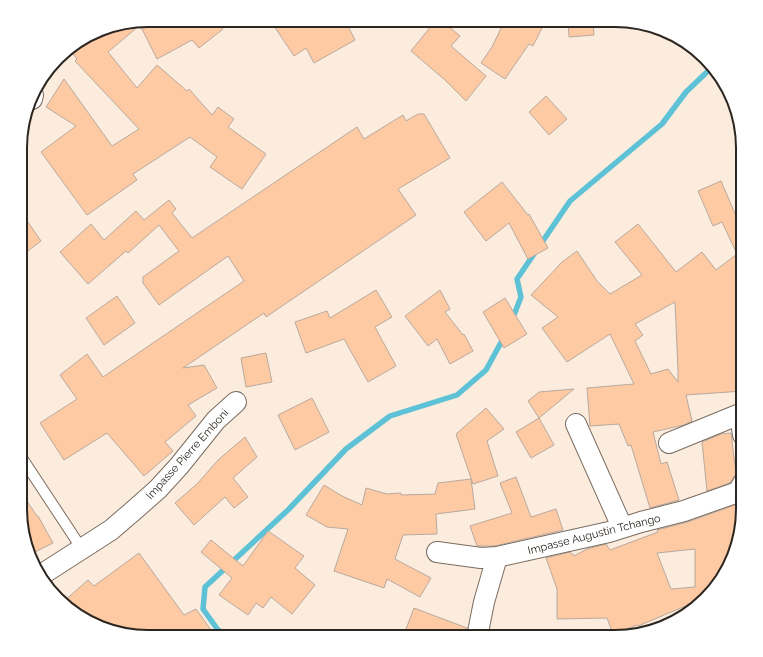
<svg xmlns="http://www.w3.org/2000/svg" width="763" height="657" viewBox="0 0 763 657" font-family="Raleway,sans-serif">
<rect width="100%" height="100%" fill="#fcecde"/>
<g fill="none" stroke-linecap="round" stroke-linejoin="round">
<!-- stream -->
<path stroke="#5ec2d7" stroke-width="5.5" d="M512 320 521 297 517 279 570 201 662 124 686 92 708 71 714 69
M233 637 229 636 218 630 203 609 205 587 289 509 346 449 390 416 457 395 486 370 504 337"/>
</g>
<!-- building -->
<path fill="#fecaa4" stroke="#b9a99d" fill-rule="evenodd" d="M148 20H216L223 29 199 48 192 40 157 59 140 25 108 52 137 88 157 65 187 91 189 89 212 115 218 107 234 119 228 127 266 154 242 189 210 167 217 157 190 137 133 174 137 180 87 215 41 152 76 126 46 107 64 79 112 146 139 129 75 61 77 59 69 49 106 27Z
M270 20H345L355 40 314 63 306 48 294 56Z
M436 20H441L460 36 451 46 486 76 466 101 445 80 411 51Z
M505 20H546L533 46 529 44 505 79 481 63 492 47Z
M568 20H593L594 35 569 37Z
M546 96 567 119 549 135 529 112Z
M418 114H424L450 158 398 189 416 215 266 317 264 313 183 368 204 365 217 388 188 405 196 416 165 442 173 451 144 476 107 433 64 460 40 423 77 399 60 375 87 354 103 377 244 281 228 256 159 305 143 283V277L179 251 159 225 128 253 126 251 88 284 60 252 91 224 104 240 136 211 144 220 169 200 176 209 172 213 192 238 357 127 364 139 403 115 406 121Z
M721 181 736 216 743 212V391L686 395 692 421 684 425 653 432 661 464 667 462 679 500 650 508 631 445 628 446 619 424 590 426 587 388 634 384 610 334 567 362 542 328 558 317 531 295 562 262 577 251 597 281 610 294 642 275 615 242 638 224 676 272 702 252 716 270 737 254 722 222 713 226 698 191ZM675 302 678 371V382L668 369 651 374 635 341 643 335 635 324Z
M502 182 528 215 529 214 548 248 528 259 509 223 486 241 464 212Z
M21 212 41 241 21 256Z
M376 290 392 317 375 327 396 366 368 382 344 339 306 353 295 322 327 311 330 318Z
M440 290 450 309 445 312 463 335 464 334 473 351 450 364 437 339 428 346 405 316Z
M117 296 135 323 104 345 86 318Z
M505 298 527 334 504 348 483 312Z
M266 353 272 382 246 387 241 358Z
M574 389 539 418 528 401 539 392Z
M312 398 329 432 295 450 278 415Z
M486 408 504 429 487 441 498 476 473 484 456 434Z
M539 418 554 445 531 458 516 432Z
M731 433 736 474 730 483 707 491 702 442 721 434Z
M245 437 257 457 233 478 248 497 234 508 225 497 194 525 175 503 198 483 218 460Z
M516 477 531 517 556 509 563 530 495 546H477L470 526 512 513 500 483Z
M471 479 475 509 436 514 437 534 403 535 395 559 431 578 420 597 387 579 384 588 334 571 348 529 327 527 306 515 324 485 342 496 362 505 366 488 387 494 401 493V495L435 494 438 483Z
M20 491 37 516H38L53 543 29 555 20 518Z
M743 502V509L733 558 705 600 688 611V605L638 626 637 625 613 634 607 618 557 619V589L546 558 570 552 571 554H573L574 556 587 549 606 544 610 550 658 532 657 530 688 522ZM695 549V587L671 589 657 553Z
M268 531 304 556 295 568 315 585 292 614 271 597 263 608 256 603 248 615 219 595 232 578 201 552 211 540 243 566Z
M139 553 184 615 196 609 216 637H148L99 627 62 603 88 580 94 586Z
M414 608 467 628 466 637H403Z"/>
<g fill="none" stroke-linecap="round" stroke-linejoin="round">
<defs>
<path id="lane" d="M20 455 82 549"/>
<path id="street" d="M32 99 33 95
M743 413 740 414 743 435
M576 424 622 527
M669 443 740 414
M437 552 481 558 497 557 609 532 641 522 684 511 738 492 743 483
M41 575 111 530 132 512 158 489 179 466 216 420 236 402
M477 637 484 602 497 557"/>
</defs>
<!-- lane casing -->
<use href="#lane" stroke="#7a6c60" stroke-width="12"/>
<!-- street casing -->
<use href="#street" stroke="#7a6c60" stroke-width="22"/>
<!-- lane -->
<use href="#lane" stroke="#fff" stroke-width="10"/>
<!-- street -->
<use href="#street" stroke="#fff" stroke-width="20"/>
</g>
<g text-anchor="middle" stroke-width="4" stroke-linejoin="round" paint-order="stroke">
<!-- street labels -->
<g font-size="11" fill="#2c2621" stroke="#fff">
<text transform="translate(187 454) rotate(-48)" y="4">Impasse Pierre Emboni</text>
<text transform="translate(594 534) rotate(-14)" y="4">Impasse Augustin Tchango</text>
</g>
</g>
<!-- crop -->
<path d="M0 0H763V657H0ZM148 27H615A121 121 0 0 1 736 148V509A121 121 0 0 1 615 630H148A121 121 0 0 1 27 509V148A121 121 0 0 1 148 27Z" fill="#fff" fill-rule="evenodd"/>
<path fill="none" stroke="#2c2621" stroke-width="2" d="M148 27H615A121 121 0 0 1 736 148V509A121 121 0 0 1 615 630H148A121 121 0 0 1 27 509V148A121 121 0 0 1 148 27Z"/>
</svg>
